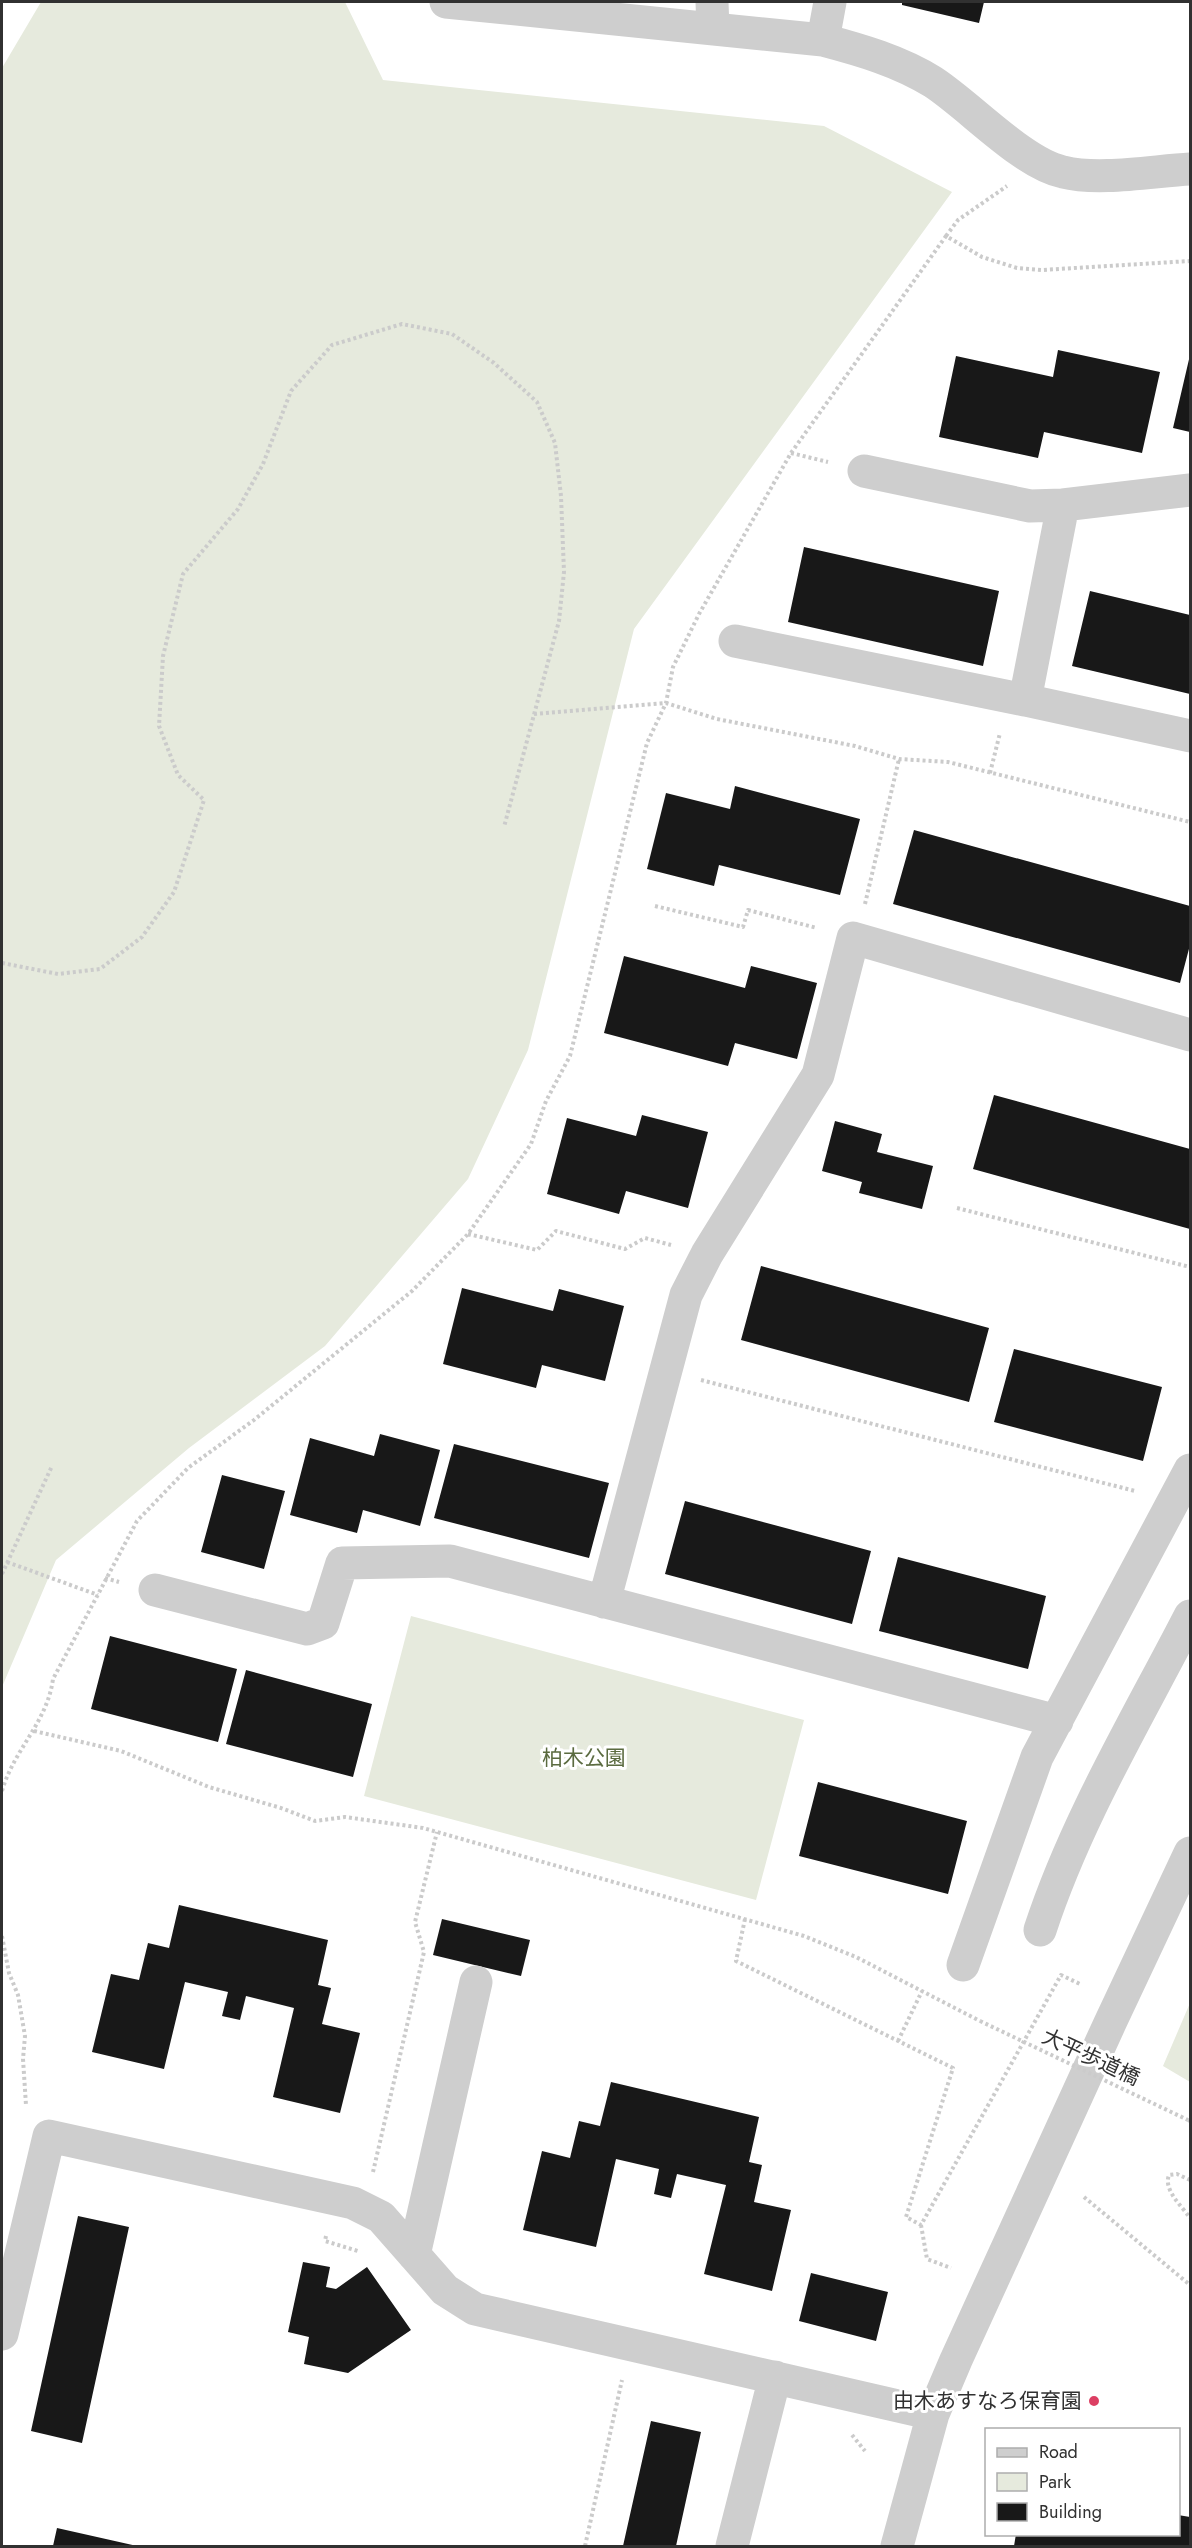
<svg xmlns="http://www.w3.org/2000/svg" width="1192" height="2548" viewBox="0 0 1192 2548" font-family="Jost,'Noto Sans JP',sans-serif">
<rect width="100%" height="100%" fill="#fff"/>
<!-- green -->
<path fill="#e6eadd" d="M41 2H345L383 80 824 126 952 192 634 629 528 1050 468 1179 325 1346 189 1448 56 1560 2 1687V68Z
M411 1616 804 1720 756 1900 364 1796Z
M1190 2003V2082L1163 2066Z"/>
<!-- building -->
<path fill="#181818" d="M902 2H984L979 23 902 5Z
M1058 350 1160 372 1142 453 1044 432 1038 458 939 437 956 356 1053 377Z
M1190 355V432L1173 428Z
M804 547 999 591 983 666 788 622Z
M1090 591 1190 615V694L1072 666Z
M735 786 860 819 840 895 719 865 714 886 647 869 666 793 730 809Z
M914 830 1190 906V945L1180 983 893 904Z
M624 956 745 988 751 966 817 983 797 1059 735 1043 728 1066 604 1033Z
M994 1095 1190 1149V1229L973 1169Z
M642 1115 708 1132 688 1208 626 1191 619 1214 547 1194 567 1118 636 1136Z
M835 1121 882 1134 877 1152 933 1166 922 1209 859 1193 862 1182 822 1171Z
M761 1266 989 1328 969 1402 741 1340Z
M462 1288 553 1311 559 1289 624 1306 605 1381 542 1365 536 1388 443 1364Z
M1014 1349 1162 1387 1143 1461 994 1422Z
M380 1434 440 1450 420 1526 363 1510 357 1533 290 1515 310 1438 374 1456Z
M454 1444 609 1483 589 1558 434 1518Z
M222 1475 285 1491 264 1569 201 1552Z
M685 1501 871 1551 852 1624 665 1574Z
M898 1557 1046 1596 1028 1669 879 1631Z
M110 1636 237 1669 218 1742 91 1709Z
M246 1670 372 1704 353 1777 226 1744Z
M818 1782 967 1821 948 1894 799 1856Z
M179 1905 328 1940 318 1985 331 1988 322 2024 360 2033 340 2113 273 2097 294 2008 246 1996 240 2020 222 2016 228 1992 185 1982 164 2069 92 2052 111 1974 139 1980 148 1943 169 1948Z
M442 1919 530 1940 521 1976 433 1955Z
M611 2082 759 2117 749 2162 762 2165 754 2202 791 2210 772 2291 704 2274 726 2185 677 2174 671 2198 654 2194 659 2169 616 2159 596 2247 523 2230 542 2151 570 2158 579 2121 600 2126Z
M78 2216 129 2227 82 2443 31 2431Z
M303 2262 330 2267 326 2287 336 2289 367 2267 411 2330 348 2373 304 2364 309 2337 288 2332Z
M811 2273 888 2292 876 2341 799 2321Z
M651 2421 701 2432 676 2546H623Z
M1178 2515 1190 2517V2546H1014L1016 2534H1178Z
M57 2528 137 2546H53Z"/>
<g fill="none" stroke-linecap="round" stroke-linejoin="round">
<!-- path -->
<path stroke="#cbcbcb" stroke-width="4" stroke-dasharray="3 3" stroke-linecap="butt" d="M946 236 958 220 1007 186
M791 453 828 462
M534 714 666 703 717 719 855 746 899 759 948 762 1190 822
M990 773 1000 733
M865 904 899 759
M655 906 743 927 748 910 817 928
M2 963 58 974 100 969 142 937 174 892 204 800 178 775 159 726 163 656 183 574 238 509 263 464 291 391 332 345 402 324 452 334 494 363 537 402 555 443 561 496 564 572 559 621 504 827
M957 1208 1190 1267
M468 1234 537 1250 556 1231 625 1249 645 1238 671 1245
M701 1380 1135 1491
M7 1562 98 1595
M2 1574 52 1466
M105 1578 119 1582
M34 1731 121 1751 209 1787 281 1808 315 1821 345 1817 423 1828 804 1936 856 1957 980 2021
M2 1791C14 1749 47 1723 53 1679L137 1521 188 1468 254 1420 412 1291 468 1234 531 1144 546 1101 570 1056 647 743 666 703 673 667 699 614 791 453 946 236 982 257 1017 268 1042 270 1190 261
M745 1919 736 1961 953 2068 906 2217 921 2225 1061 1975 1080 1984
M2 1936 9 1973 18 1995 25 2036 23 2059 26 2105
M898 2041 922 1991
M1188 2120 1190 2121
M373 2172 424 1952 415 1922 437 1832
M1190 2180 1177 2174 1169 2175C1163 2190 1182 2206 1190 2218
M1084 2197 1190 2285
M921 2225 927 2259 951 2268
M326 2236 325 2241 358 2251
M852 2435 865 2451
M585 2546 622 2380"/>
<!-- minor -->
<path stroke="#cecece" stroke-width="33" d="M446 2 823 40C861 50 899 61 933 82 970 106 1022 163 1063 172 1099 181 1153 171 1190 169
M712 2 713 29
M823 40 830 2
M864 471 1030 506 1063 505
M1190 490 1063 505 1025 700 1190 736
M735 641 1025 700
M155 1590 307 1629 323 1623 342 1563 450 1561 1057 1721
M604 1602 686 1295 707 1254 818 1075 853 938 1190 1035
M1040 1930C1076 1820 1137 1719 1190 1616
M963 1965 1037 1757 1190 1470
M414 2255 476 1982
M2 2334 49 2136 353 2203 381 2217 445 2290 475 2309 933 2414
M732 2546 775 2377
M897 2546 933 2414 956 2360 1110 2023 1190 1853"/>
<!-- path-bridge -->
<path stroke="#cbcbcb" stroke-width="4" stroke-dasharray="3 3" stroke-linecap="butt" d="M980 2021 1188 2120"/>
</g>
<!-- markers -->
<circle fill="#dc3f63" stroke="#fff" stroke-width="2" cx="1094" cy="2401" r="6"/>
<g text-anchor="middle" stroke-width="6" stroke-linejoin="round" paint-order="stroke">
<!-- park labels -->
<g font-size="21" fill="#5b6b40" stroke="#fff">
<text x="584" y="1765">柏木公園</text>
</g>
<!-- street labels -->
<g font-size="21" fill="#313131" stroke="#fff">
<text transform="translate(1091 2057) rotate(25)" y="7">大平歩道橋</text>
</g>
<!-- poi labels -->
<g font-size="21" fill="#313131" stroke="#fff" text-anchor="end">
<text x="1082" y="2408">由木あすなろ保育園</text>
</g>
</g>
<!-- border -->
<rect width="1192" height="2548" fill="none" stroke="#313131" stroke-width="6"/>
<!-- legend -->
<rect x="985" y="2428" width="195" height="108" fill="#ffffff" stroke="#adadad" stroke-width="1.5"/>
<rect x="997" y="2448" width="30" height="9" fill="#cecece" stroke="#adadad" stroke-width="1.5"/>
<text x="1039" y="2458" font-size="18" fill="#313131">Road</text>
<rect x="997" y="2473" width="30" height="18" fill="#e6eadd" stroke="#adadad" stroke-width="1.5"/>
<text x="1039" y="2488" font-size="18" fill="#313131">Park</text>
<rect x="997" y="2503" width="30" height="18" fill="#181818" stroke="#adadad" stroke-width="1.5"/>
<text x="1039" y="2518" font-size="18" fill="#313131">Building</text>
</svg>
